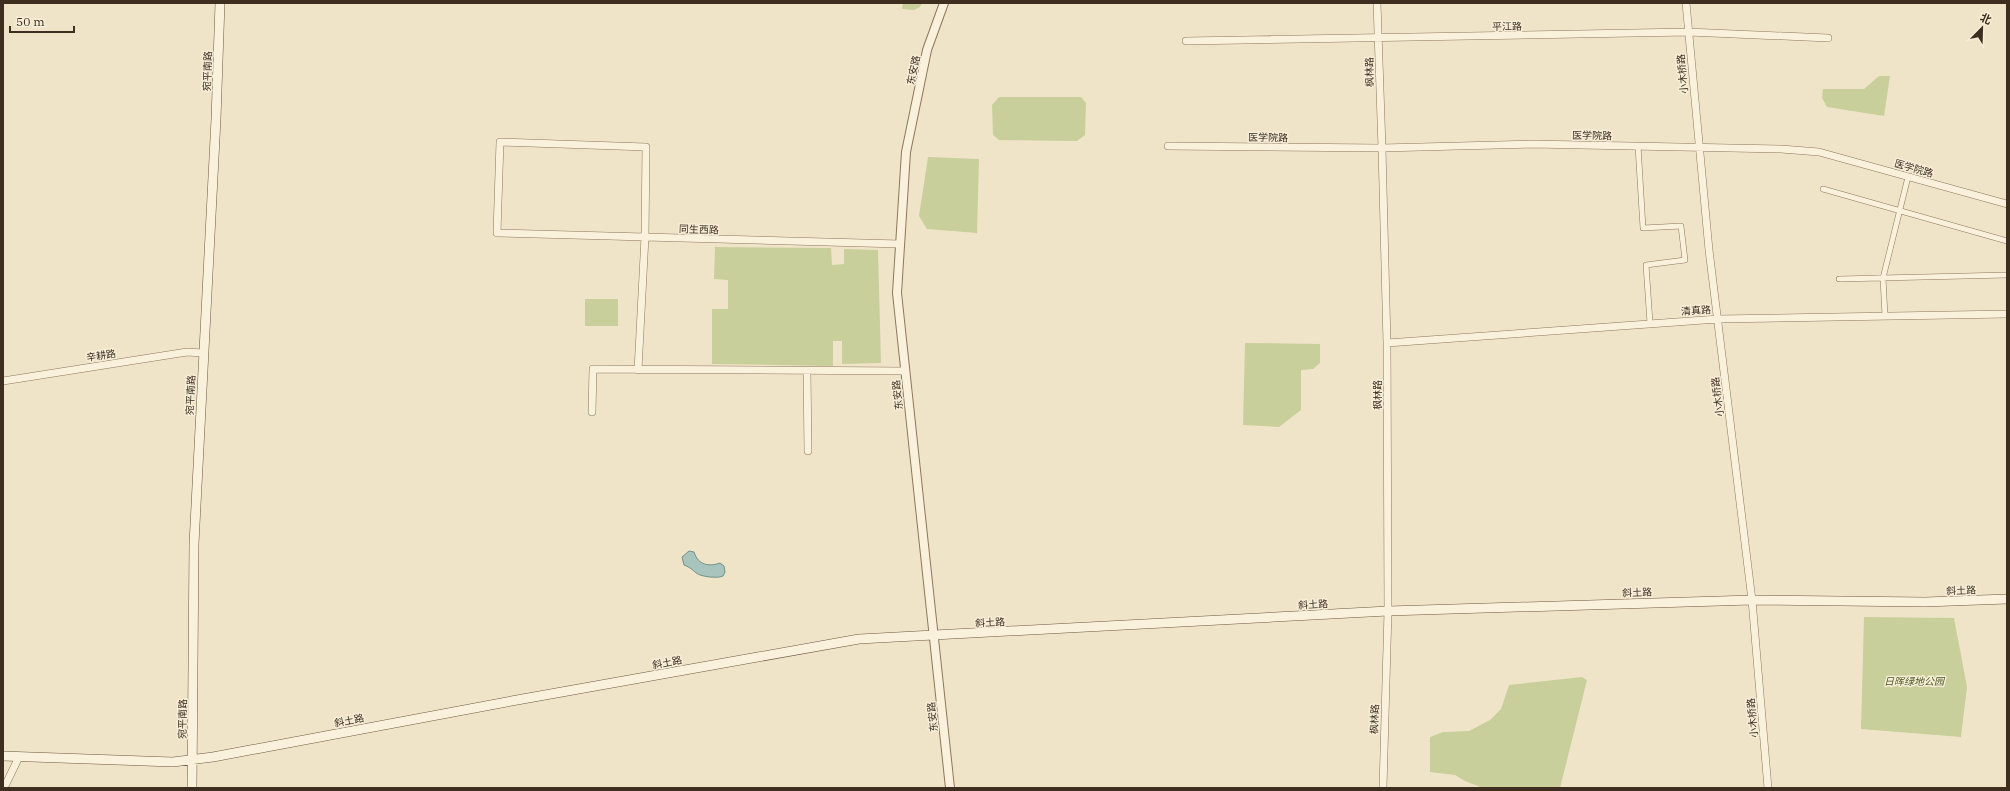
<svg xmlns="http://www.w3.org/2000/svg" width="2010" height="791" viewBox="0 0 2010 791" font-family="'IBM Plex Serif','Noto Sans SC',serif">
<rect width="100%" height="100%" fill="#f0e4c8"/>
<!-- green -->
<path fill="#c9cf9b" d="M903 3H922L920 7 914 10 902 9Z
M1879 76H1890L1884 116 1827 107 1822 98 1823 89H1864Z
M999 97H1081L1086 103 1085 135 1077 141 999 140 993 135 992 105Z
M928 157 979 159 977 233 927 229 919 216Z
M715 247 831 248 832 265 844 264V249L878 250 881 363 842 364V341H833V366L712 364V309H728V280L714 279Z
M585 299H618V326H585Z
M1245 343 1320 344V363L1313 369 1301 370V410L1279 427 1243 425Z
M1864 617 1954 618 1967 687 1961 737 1861 729Z
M1582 677 1587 680 1560 788H1483L1465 781 1455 775 1430 772V737L1443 732 1469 731 1490 720 1501 709 1509 685Z"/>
<!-- water -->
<path fill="#a9c4bc" stroke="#6f938a" d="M689 551 694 552C698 565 709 567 720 563L724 566 725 572 723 576C718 578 715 577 710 577 692 575 697 570 684 565L682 557Z"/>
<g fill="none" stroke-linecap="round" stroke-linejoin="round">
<defs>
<path id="pedestrian" d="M1638 146 1643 228 1681 226 1685 260 1646 265 1650 323
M1823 189 2007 241
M1839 279 2007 275
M1885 316 1883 278 1908 177"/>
<path id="minor" d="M1377 3 1382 148 1387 343 1388 611 1383 788
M1686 3 1709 250 1752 600 1768 788
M1186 41 1688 32 1828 38
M1168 146 1382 148 1532 144 1781 149 1819 152 2007 204
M1387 343 1718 319 2007 314
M638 370 645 237 646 147 500 142 497 233 900 244
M807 372 808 451
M3 381 187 352 203 353
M592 412 593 369 905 371
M4 788 19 757"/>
<path id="tertiary" d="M944 3 927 50 906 152 897 293 950 788"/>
<path id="secondary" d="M3 756 173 762 213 757 517 700 859 639 1388 611 1752 600 1925 602 2007 599
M192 788 194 544 216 119 220 3"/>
</defs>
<!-- pedestrian casing -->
<use href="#pedestrian" stroke="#8d765c" stroke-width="6"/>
<!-- minor casing -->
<use href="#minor" stroke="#8d765c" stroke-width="8"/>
<!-- tertiary casing -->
<use href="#tertiary" stroke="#8d765c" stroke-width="10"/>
<!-- secondary casing -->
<use href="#secondary" stroke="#6f573f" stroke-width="10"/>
<!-- pedestrian -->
<use href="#pedestrian" stroke="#faf1dc" stroke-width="5"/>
<!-- minor -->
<use href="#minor" stroke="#faf1dc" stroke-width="7"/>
<!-- tertiary -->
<use href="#tertiary" stroke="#faf1dc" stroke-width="8"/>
<!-- secondary -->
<use href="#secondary" stroke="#faf1dc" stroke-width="9"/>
</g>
<g text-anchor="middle" stroke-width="3" stroke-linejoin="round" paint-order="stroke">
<!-- street labels -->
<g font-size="10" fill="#3d2e20" stroke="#f7eed8">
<text transform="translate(1507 26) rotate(-1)" y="4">平江路</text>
<text transform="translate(913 70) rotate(-78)" y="4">东安路</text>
<text transform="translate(207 71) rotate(-88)" y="4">宛平南路</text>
<text transform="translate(1369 72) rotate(-91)" y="4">枫林路</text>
<text transform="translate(1682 74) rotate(-95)" y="4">小木桥路</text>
<text transform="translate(1592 135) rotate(1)" y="4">医学院路</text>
<text transform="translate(1268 137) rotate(1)" y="4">医学院路</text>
<text transform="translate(1914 168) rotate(16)" y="4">医学院路</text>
<text transform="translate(699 229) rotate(2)" y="4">同生西路</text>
<text transform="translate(1696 310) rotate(-4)" y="4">清真路</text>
<text transform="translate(101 355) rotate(-9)" y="4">辛耕路</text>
<text transform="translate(190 395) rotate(-87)" y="4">宛平南路</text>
<text transform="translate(897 395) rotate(-96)" y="4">东安路</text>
<text transform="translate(1377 395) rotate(-90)" y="4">枫林路</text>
<text transform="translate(1717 397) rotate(-97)" y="4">小木桥路</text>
<text transform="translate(1961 590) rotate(-2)" y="4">斜土路</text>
<text transform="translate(1637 592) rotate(-2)" y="4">斜土路</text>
<text transform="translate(1313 604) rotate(-3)" y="4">斜土路</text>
<text transform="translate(990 622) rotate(-3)" y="4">斜土路</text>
<text transform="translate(667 662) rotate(-11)" y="4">斜土路</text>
<text transform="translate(932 717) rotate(-96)" y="4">东安路</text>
<text transform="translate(1752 718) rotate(-95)" y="4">小木桥路</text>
<text transform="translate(182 719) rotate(-89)" y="4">宛平南路</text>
<text transform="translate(1374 719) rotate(-88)" y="4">枫林路</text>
<text transform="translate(349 720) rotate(-11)" y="4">斜土路</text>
</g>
<!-- park labels -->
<g font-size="10" font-style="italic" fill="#4d5a26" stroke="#f7eed8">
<text x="1914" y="685">日晖绿地公园</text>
</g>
</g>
<!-- border -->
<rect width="2010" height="791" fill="none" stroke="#3d2e20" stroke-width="8"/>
<!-- north arrow -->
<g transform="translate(1982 28) rotate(23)" stroke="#f7eed8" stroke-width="3" paint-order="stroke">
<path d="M0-3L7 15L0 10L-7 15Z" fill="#3d2e20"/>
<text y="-6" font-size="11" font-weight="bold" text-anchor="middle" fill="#3d2e20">北</text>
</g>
<!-- scale -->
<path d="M10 26v6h64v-6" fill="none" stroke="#3d2e20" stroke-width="2"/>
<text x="16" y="26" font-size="12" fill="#3d2e20" stroke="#f7eed8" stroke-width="3" paint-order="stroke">50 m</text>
</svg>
